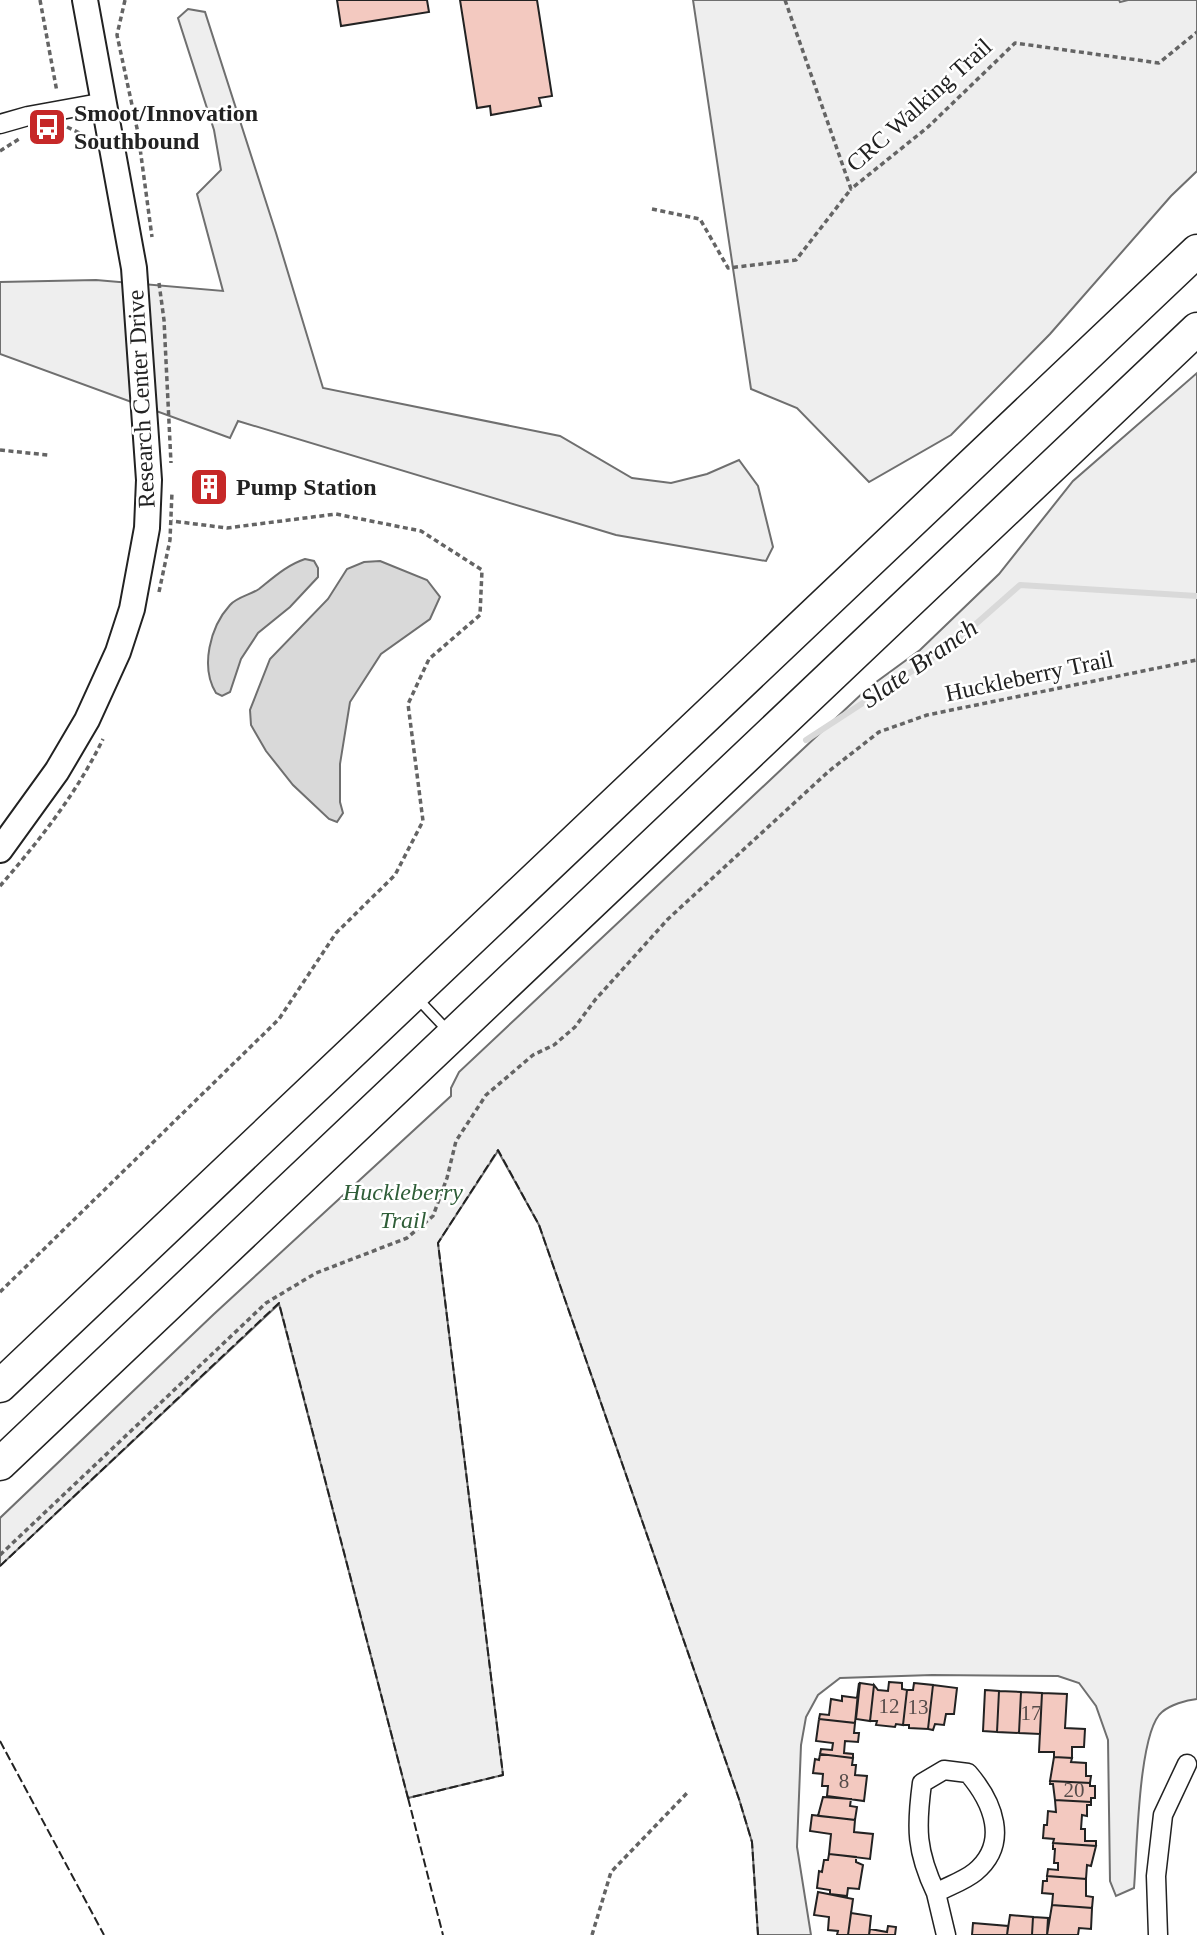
<svg xmlns="http://www.w3.org/2000/svg" width="1197" height="1935" viewBox="0 0 1197 1935" font-family="Georgia,serif">
<rect width="100%" height="100%" fill="#fff"/>
<!-- green -->
<path fill="#eee" stroke="#6f6f6f" stroke-width="2" d="M693 0H1119L1120 2 1128 0H1197V171L1171 196 1050 334 951 435 869 482 797 408 751 389Z
M188 9 205 12 276 233 323 388 560 436 632 478 671 483 707 474 739 460 758 486 773 547 766 561 616 535 238 421 230 438 0 354V282L96 280 223 291 197 194 221 170 214 130 178 18Z
M1197 373V1699C1186 1700 1170 1705 1162 1712 1138 1731 1137 1854 1134 1888L1116 1896 1110 1881 1108 1740 1096 1706 1079 1683 1058 1676 932 1675 840 1678 818 1695 806 1717 801 1745 797 1847 811 1935H758L752 1842 739 1799 539 1225 498 1151 438 1243 503 1775 408 1798 279 1304 0 1566V1518L214 1314 451 1096V1088L459 1072 868 688 920 650 999 574 1073 481Z"/>
<!-- water -->
<path fill="#d9d9d9" stroke="#6f6f6f" stroke-width="2" d="M305 559 314 561 318 568V577L290 607 258 633 241 659 230 692 222 696 216 693C200 667 210 627 230 605 237 597 250 595 259 589 274 577 287 565 305 559Z
M380 561 427 580 440 597 430 619 381 654 350 702 340 764V802L343 813 337 822 329 819 293 785 266 751 251 725 250 710 270 659 328 599 347 569 364 562Z"/>
<g fill="none" stroke-linecap="round" stroke-linejoin="round">
<!-- stream -->
<path stroke="#d9d9d9" stroke-width="6" d="M806 740 952 645 1020 585 1197 596"/>
</g>
<!-- building -->
<path fill="#f3c9c0" stroke="#222" stroke-width="2" d="M337 0H427L429 12 341 26Z
M460 0H537L552 96 539 98 541 106 491 115 490 106 477 108Z
M201 474 218 475 217 500H201Z
M889 1682 902 1683V1689L907 1690 903 1725 896 1724 895 1727 876 1725 877 1721H870L874 1685 878 1690 888 1691Z
M859 1683 855 1723 819 1719 820 1714 829 1715 831 1699 842 1701V1696L857 1698Z
M860 1683 874 1685 870 1721 856 1719Z
M914 1683 933 1685 928 1729 909 1728V1725H903L907 1690H913Z
M933 1685 957 1688 954 1714H946L944 1725 935 1724 933 1730 928 1729Z
M985 1690 999 1691 997 1732 983 1731Z
M999 1691 1021 1692 1019 1733 997 1732Z
M1021 1692 1042 1693 1040 1734 1019 1733Z
M1042 1693 1067 1694 1065 1728 1085 1729 1084 1747H1072V1758L1054 1757V1752H1039Z
M819 1719 855 1723 854 1733H859L858 1742 845 1741 844 1753 853 1754V1758L820 1754 821 1749 832 1750 833 1743 816 1741Z
M820 1754 853 1758 852 1765H856L855 1775 867 1776 864 1801 827 1796 828 1786H822L823 1774 813 1773 815 1759 819 1760Z
M1054 1757 1072 1758 1071 1762 1086 1763V1776H1091L1090 1783 1050 1781Z
M1050 1781 1090 1783V1786H1095V1798H1091V1802L1055 1800 1053 1784H1050Z
M823 1797 851 1799 850 1806 857 1807 855 1820 818 1816Z
M1055 1800 1091 1802V1805H1087V1816L1082 1815 1081 1829H1085V1841H1096V1846L1053 1843 1054 1839 1043 1838 1044 1825H1047L1048 1811 1056 1812Z
M812 1815 855 1820 854 1832 873 1834 870 1859 829 1854 831 1834 810 1831Z
M1053 1843 1096 1846 1091 1866 1087 1865 1086 1879 1047 1876 1048 1869 1058 1870V1863H1054L1055 1849H1053Z
M829 1854 856 1857V1862L863 1865 859 1889 848 1888 847 1896 830 1894V1890L817 1888 819 1871 822 1872 824 1860H828Z
M1047 1876 1086 1879V1896L1093 1897 1092 1908 1052 1905 1053 1894 1042 1893 1043 1881H1047Z
M818 1892 853 1899 848 1935H837L838 1931 828 1930 829 1917 814 1915Z
M1052 1905 1092 1908 1091 1929 1079 1928 1078 1935H1047Z
M851 1913 871 1916 869 1935H848Z
M1010 1915 1033 1917 1032 1935H1007Z
M1033 1917 1048 1918 1047 1935H1032Z
M973 1923 1008 1926 1007 1935H972Z
M888 1926 896 1927 895 1935H869L870 1929 887 1932Z"/>
<g fill="none" stroke-linecap="round" stroke-linejoin="round">
<defs>
<path id="service" d="M417 998 448 1031"/>
<path id="minor" d="M0 124 28 116 105 102
M944 1770 968 1773C993 1802 1010 1843 975 1872 964 1881 948 1886 936 1893 916 1851 916 1828 922 1783Z
M936 1893 946 1935
M1158 1935 1156 1876 1163 1815 1187 1764"/>
<path id="secondary" d="M0 850 57 771 87 720 118 652 132 609 147 528 149 480 134 268 85 0"/>
<path id="motorway" d="M0 1386 1197 251
M0 1464 1197 329"/>
</defs>
<!-- service casing -->
<use href="#service" stroke="#222" stroke-width="12"/>
<!-- minor casing -->
<use href="#minor" stroke="#222" stroke-width="21"/>
<!-- secondary casing -->
<use href="#secondary" stroke="#222" stroke-width="28"/>
<!-- motorway casing -->
<use href="#motorway" stroke="#222" stroke-width="35"/>
<!-- path -->
<path stroke="#646464" stroke-width="3.5" stroke-dasharray="5 3.5" stroke-linecap="butt" d="M40 0 57 92
M125 0 117 35 138 133 152 237
M785 0 851 189 928 127 1015 43 1159 63 1197 32
M67 127 88 137
M0 151 19 139
M652 209 700 219 728 268 796 260 851 189
M159 283 164 320 171 463
M0 450 48 455
M159 592 170 540 172 492
M0 886C39 841 77 793 103 739
M0 1292 279 1019 336 933 395 875 423 821 408 704 429 659 480 615 482 570 421 531 336 514 227 528 172 521
M0 1555 266 1303 316 1273 407 1238 433 1216 447 1178 456 1141 486 1095 533 1055 554 1045 575 1027 595 1000 668 919 829 771 879 732 927 715 1197 660
M592 1935 611 1872 688 1792"/>
<!-- service -->
<use href="#service" stroke="#fff" stroke-width="9"/>
<!-- minor -->
<use href="#minor" stroke="#fff" stroke-width="18"/>
<!-- secondary -->
<use href="#secondary" stroke="#fff" stroke-width="24"/>
<!-- motorway -->
<use href="#motorway" stroke="#fff" stroke-width="32"/>
<!-- fence -->
<path stroke="#222" stroke-width="2" stroke-dasharray="9 3.5" stroke-linecap="butt" d="M0 1566 279 1303 408 1798 503 1775 438 1243 498 1150 539 1225 739 1799 752 1842 758 1935
M0 1741 104 1935
M408 1798 443 1935"/>
</g>
<!-- icons -->
<defs>
<symbol id="bus-square" viewBox="-11 -11 22 22"><rect x="-9" y="-9" width="18" height="18" rx="4" fill="#c62828" stroke="#fff"/><path d="M-5-6H5V4H4V6H2V4H-2V6H-4V4H-5ZM-3.5-4V0h7V-4ZM-3.5 1.2v1.5H-2V1.2ZM2 1.2v1.5H3.5V1.2Z" fill="#fff"/></symbol>
<symbol id="building-square" viewBox="-11 -11 22 22"><rect x="-9" y="-9" width="18" height="18" rx="4" fill="#c62828" stroke="#fff"/><path d="M-4-6H4V6H1V3H-1V6H-4ZM-2.5-4.3h1.7v1.8h-1.7ZM.8-4.3h1.7v1.8H.8ZM-2.5-1h1.7V.8h-1.7ZM.8-1h1.7V.8H.8Z" fill="#fff"/></symbol>
</defs>
<g fill-rule="evenodd">
<use href="#bus-square" x="25" y="105" width="44" height="44"/>
<use href="#building-square" x="187" y="465" width="44" height="44"/>
</g>
<g text-anchor="middle" stroke-width="5" stroke-linejoin="round" paint-order="stroke">
<!-- number labels -->
<g font-size="21" fill="#564c4a">
<text x="889" y="1713">12</text>
<text x="918" y="1714">13</text>
<text x="1031" y="1720">17</text>
<text x="844" y="1788">8</text>
<text x="1074" y="1797">20</text>
</g>
<!-- street labels -->
<g font-size="24" fill="#222" stroke="#fff">
<text transform="translate(919 105) rotate(-42)" y="8">CRC Walking Trail</text>
<text transform="translate(141 399) rotate(-93)" y="8">Research Center Drive</text>
<text transform="translate(1029 676) rotate(-12)" y="8">Huckleberry Trail</text>
</g>
<!-- poi labels -->
<g font-size="24" font-weight="bold" fill="#222" stroke="#fff" text-anchor="start">
<text x="74" y="121">Smoot/Innovation<tspan x="74" dy="28">Southbound</tspan></text>
<text x="236" y="495">Pump Station</text>
</g>
<!-- park labels -->
<g font-size="24" font-style="italic" fill="#2f5e38" stroke="#fff">
<text x="403" y="1200">Huckleberry<tspan x="403" dy="28">Trail</tspan></text>
</g>
<!-- water labels -->
<g font-size="26" font-style="italic" fill="#222" stroke="#fff">
<text transform="translate(919 663) rotate(-35)" y="9">Slate Branch</text>
</g>
</g>
</svg>
